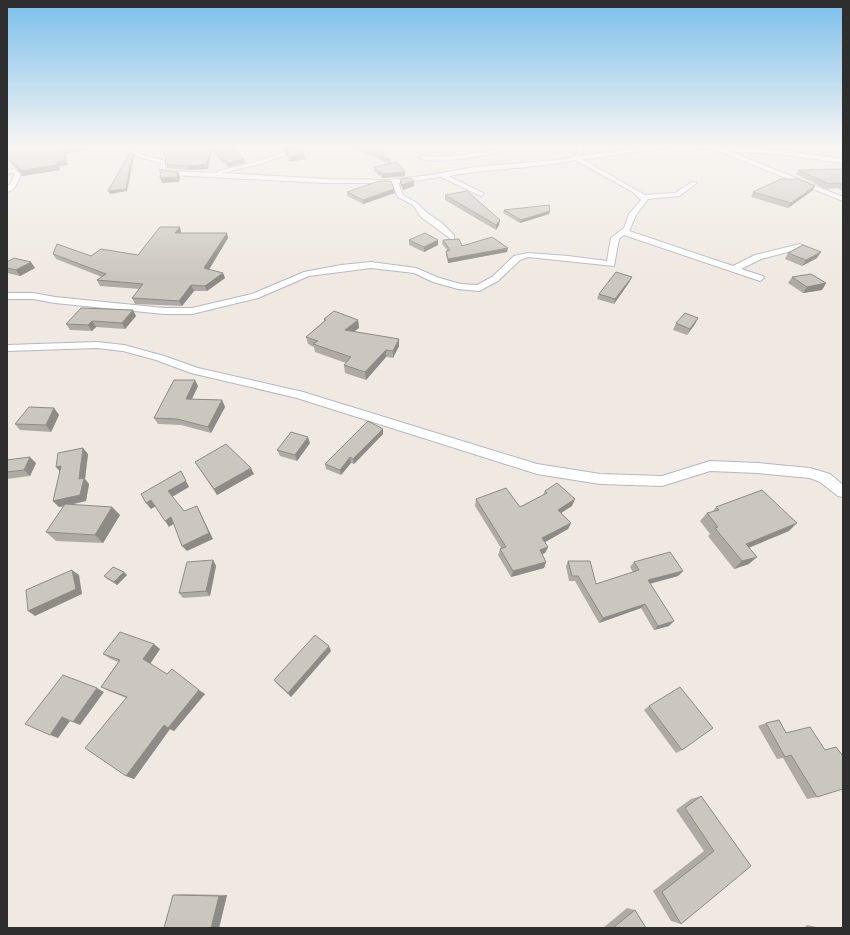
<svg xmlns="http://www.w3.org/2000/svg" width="850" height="935" viewBox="0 0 850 935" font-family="Overpass,sans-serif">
<rect width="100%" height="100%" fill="#efe9e1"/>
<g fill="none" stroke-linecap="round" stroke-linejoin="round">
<defs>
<path id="street" d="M119 145H126L143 155 166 161 165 169 171 171 218 173V171L252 163 308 145H317L256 165 222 173 325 179 387 180 431 175 474 167 558 160 574 157 578 149V145H584V149L580 156 660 145H708L724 149 727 147 788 151 843 159V163L788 155 729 151 843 197V201L716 150C671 142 627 155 582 159L645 195 675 193 692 182 697 183 679 196 648 199 636 215 629 231 733 266 755 255 800 244 804 246 803 248 761 259 741 269 763 276 764 278 760 281 624 235 619 239 614 266 528 257 520 260 498 281 479 291 458 289 433 282 414 273 371 268 309 276 258 298 192 314H164L55 303 33 299H7V293H33L55 297 164 308H192L252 294 304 272 341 265 371 262 416 268 439 278 461 284 477 285 492 277 514 256 528 253 568 256 607 261 611 238 624 228 629 214 641 200 633 192 575 160C534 169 490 168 448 176L483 193 484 194 481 196 441 177 398 183 403 195 417 203 427 213 442 223 454 235V239H451L421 217 413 205 398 197 392 183H325L170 175 160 171 161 163 139 157Z
M510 145H519C507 153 432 166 420 158L423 156C453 158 481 153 510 145Z
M14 169 21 174C18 181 15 191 7 192V187L11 183 15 174 13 173 7 174V170Z
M97 342 124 345 164 356 198 368 303 392 537 464 600 474 662 476 710 461 758 463 810 468 830 474 843 485V497L838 496 820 482 810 478 758 473 710 471 662 486 600 484 537 474 297 398 191 373 156 360 123 351 97 348 7 351V345Z"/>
</defs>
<!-- street casing -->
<use href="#street" stroke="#b4b7c1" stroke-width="2"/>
<!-- street -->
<use href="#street" fill="#fff" fill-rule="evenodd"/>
</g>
<!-- wall -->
<path fill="#afaba4" d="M7 145 90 149 65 154 68 165 59 166 60 170 22 176 19 171 7 160Z
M166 145H218L220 152 245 163 228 167 223 161 224 165 212 150 208 169 189 170 167 168 165 164 166 159 164 155Z
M347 145H376L391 161V164L405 176 382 178 374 171V167L389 164Z
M286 152 304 154 305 159 290 162 287 157Z
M843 169V191L838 188 826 189 796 174 798 170Z
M400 179 414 181V186L403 190 400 184Z
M394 189 395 193 363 204 347 196V192Z
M813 190 788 208 751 197 753 192Z
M445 195 500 220 499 225 496 230 445 200Z
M504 210 550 211 549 214 520 223 503 213Z
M180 227 181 233H227L228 238 209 270 223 273 225 278 207 291H194L182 306 135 304 132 298 140 289 100 286 97 280 102 277 56 259 53 254 91 256 138 255Z
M409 240 438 245 424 252 409 245Z
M443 240 462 246 507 252 448 263 446 255V251L447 250 442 244Z
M788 253 817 258 802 266 785 259Z
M7 262 35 268 20 276 7 273Z
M792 277 826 283 822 290 803 293 788 283Z
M630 281 614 304 597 299 599 294Z
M133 310 136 316 125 329 96 327 92 331 70 330 66 324Z
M698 318 695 324 687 335 673 330 676 323Z
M324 319 358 320 359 328 354 331 399 346 393 358 386 357 366 380 345 373 344 365 346 363 315 352 314 347 308 344 306 337 324 321Z
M198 386 192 399 222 400 225 407 211 433 181 425 158 424 154 418Z
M54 408 59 415 51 432 20 430 15 424Z
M383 429V434L354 464 351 463 341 475 326 469 325 464Z
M310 443 297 461 280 456 277 450Z
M88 454 85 479 89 484 86 501 70 505 112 507 120 515 103 543 56 541 46 532 64 506 59 507 53 501Z
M7 460 36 463 30 476 7 479Z
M195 462 254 474 217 495Z
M545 491 572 506 561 513 571 523 568 529 545 542 548 547 545 553 542 554 546 562 544 568 511 577 498 555 500 549 501 548 475 506 476 499 520 507 543 495Z
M716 507 789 531 749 547V564L734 569 708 536 710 534 700 521 707 513 713 511Z
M213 560 216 566 210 596 183 598 179 593Z
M568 561 596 584 633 572 630 567 634 562 683 571 678 576 650 584 669 626 654 630 641 608 599 623 575 581H569L566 566Z
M124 572 127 575 117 585 107 579 104 576Z
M160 649 150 664 167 674 205 694 174 731 170 729 134 779 126 776V698L109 691 101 687 118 662 111 659 103 654Z
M331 651 291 697 277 684 274 680Z
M649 706 682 750 676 753 644 710Z
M766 723 786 733 817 797 807 799 783 758 777 759 758 726Z
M701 796 751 866 681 924 671 921 653 891 704 851 676 810 691 799Z
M182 894 227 895 219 928 173 895Z
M627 908 635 910 646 928H603Z
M807 925 817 927 818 928H804Z"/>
<!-- shaded-wall -->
<path fill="#8e8b86" d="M88 145 90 149 65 154 68 165 59 166 60 170 22 176 19 171 57 162 63 150Z
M295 145 296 147 283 151V149Z
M211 146 212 150 208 169 189 170 188 166Z
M133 153 134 156 127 191 110 194 108 191Z
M304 154 305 159 290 162 289 157Z
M244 159 245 163 228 167 227 163Z
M178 172 180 177 179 182 162 183 160 178Z
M405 172V176L382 178V174Z
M414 181V186L403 190 402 185Z
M815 186 813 190 788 208 791 203Z
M394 189 395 193 363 204V200Z
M550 211 549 214 520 223 521 220Z
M500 220 499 225 496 230V225Z
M180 227 181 233 177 238 175 233Z
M227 233 228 238 206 274 204 268Z
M438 240V245L424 252V247Z
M508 248 507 252 448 263V259Z
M821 252 817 258 802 266 806 260Z
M31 262 35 268 20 276 16 270Z
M223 273 225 278 207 291 205 286Z
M632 277 630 281 614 304 615 299Z
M826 283 822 290 803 293 807 287Z
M191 285 194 291 182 306 179 301Z
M133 310 136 316 125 329 122 323Z
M698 318 695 324 687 335 690 329Z
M358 320 359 328 347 337 345 330Z
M92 321 96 327 92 331 88 325Z
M399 339V346L393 358V351Z
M386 350V357L366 380 365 372Z
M195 380 198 386 189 405 186 399Z
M222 400 225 407 211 433 208 427Z
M54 408 59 415 51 432 46 425Z
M383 429V434L354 464 353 459Z
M308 437 310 443 297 461 295 455Z
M83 448 88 454 85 479 89 484 86 501 59 507 53 501 79 479Z
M30 457 36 463 30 476 24 470Z
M350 457 351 463 341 475 340 470Z
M61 466V473L56 467Z
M251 468 254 474 217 495 214 489Z
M181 471 189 487 172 497 168 491Z
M575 499 572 506 556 516 558 510Z
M151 500 156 506 151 509 146 503Z
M197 506 200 512 213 539 187 551 182 546Z
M112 507 120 515 103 543 95 535Z
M171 517 175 523 169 527 165 521Z
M571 523 568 529 540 545 542 538Z
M797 523 789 531 739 552 746 544Z
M548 547 545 553 537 556 540 550Z
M757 557 749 564 734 569 742 561Z
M213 560 216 566 210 596 206 591Z
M546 562 544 568 511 577 513 571Z
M72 570 79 575 82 594 35 616 28 611Z
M683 571 678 576 644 585 648 580Z
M124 572 127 575 117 585 114 582Z
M645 604 641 608 599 623 603 618Z
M674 621 669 626 654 630 658 626Z
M154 644 160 649 150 664 143 659Z
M329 646 331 651 291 697 288 693Z
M97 688 104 692 80 725 73 722Z
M199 690 205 694 174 731 170 729 134 779 126 776 164 725Z
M62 717 70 721 58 738 50 735Z
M227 895 219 928H211L219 896Z"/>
<!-- building -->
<path fill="#cbc7bf" stroke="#8e8b86" d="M7 145H88L63 150 66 161 57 162V165L19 171V168L7 158Z
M166 145H218L220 152 235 149 244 159 227 163 222 156 223 161 211 146 207 164 188 166 165 164 166 157 164 155Z
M280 145H295L283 149Z
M355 145H376L391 161Z
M299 147 304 154 289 157 286 152Z
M130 152 133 153 126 189 108 191Z
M397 162 405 172 382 174 374 167Z
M161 169 168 171 178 172 177 177 160 178Z
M843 169V185L840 183 829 184 798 170Z
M411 178 414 181 402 185 400 179Z
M781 179H798L815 186 791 203 753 192Z
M379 181H391L394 189 363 200 347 192Z
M467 191 500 220 496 225 445 195Z
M549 205 550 211 521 220 504 210Z
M160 227H180L175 233H227L204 268 223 273 205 286 191 285 179 301 132 298 143 284 97 280 106 274 53 254 57 244 91 256 101 249 138 255Z
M425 233 438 240 424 247 409 240Z
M492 237 508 248 448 259 446 251 450 250 443 240 459 239 462 246Z
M803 245 821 252 806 260 788 253Z
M14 258 31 262 16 270 7 268V262Z
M616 272 632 277 615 299 599 294Z
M811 274 826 283 807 287 792 277Z
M81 308 133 310 122 323 92 321 88 325 66 324Z
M334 311 358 320 345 330 399 339 393 351 386 350 365 372 344 365 351 357 313 344 318 341 306 337 326 320 324 319Z
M685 313 698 318 690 329 676 323Z
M174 380H195L186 399 222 400 208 427 177 419 154 418Z
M29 407 54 408 46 425 15 424Z
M368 421 383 429 353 459 350 457 340 470 325 464Z
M291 432 308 437 295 455 277 450Z
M226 444 251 468 214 489 195 462Z
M83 448 79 479 84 478 80 495 53 501 61 466 56 467 58 453Z
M30 457 24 470 7 472V460Z
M181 471 186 481 168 491 184 511 197 506 209 533 182 546 171 517 165 521 151 500 146 503 141 494Z
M557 483 575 499 558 510 571 523 542 538 548 547 540 550 546 562 513 571 500 549 506 547 476 499 506 488 520 507 547 493 545 491Z
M762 490 797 523 746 544 757 557 742 561 715 528 718 527 707 513 719 510 716 507Z
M65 504 112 507 95 535 46 532Z
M670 552 683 571 648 580 674 621 658 626 645 604 603 618 578 576H572L568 561H590L596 584 639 570 634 562Z
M213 560 206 591 179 593 187 562Z
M113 567 124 572 114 582 104 576Z
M72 570 76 589 28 611 26 590Z
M120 632 154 644 143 659 167 674 172 669 199 690 168 728 164 725 126 776 85 748 127 697 101 687 120 660 103 654Z
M315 635 329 646 288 693 274 680Z
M63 675 97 688 73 722 62 717 50 735 25 724Z
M680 687 713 728 682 750 649 706Z
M779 720 786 733 810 727 825 750 836 747 843 756V789L817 797 791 755 785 757 766 723Z
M701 796 751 866 681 924 662 892 714 851 685 808Z
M173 895 219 896 211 928H164Z
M635 910 646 928H613Z"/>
<!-- sky -->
<linearGradient id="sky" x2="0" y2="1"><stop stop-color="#7abfeb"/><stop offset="0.53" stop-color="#f8f5f2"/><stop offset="1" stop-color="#f8f5f2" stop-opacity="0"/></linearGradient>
<rect width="850" height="276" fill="url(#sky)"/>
<!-- border -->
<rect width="850" height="935" fill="none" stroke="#2e2e2e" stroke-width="16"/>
</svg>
